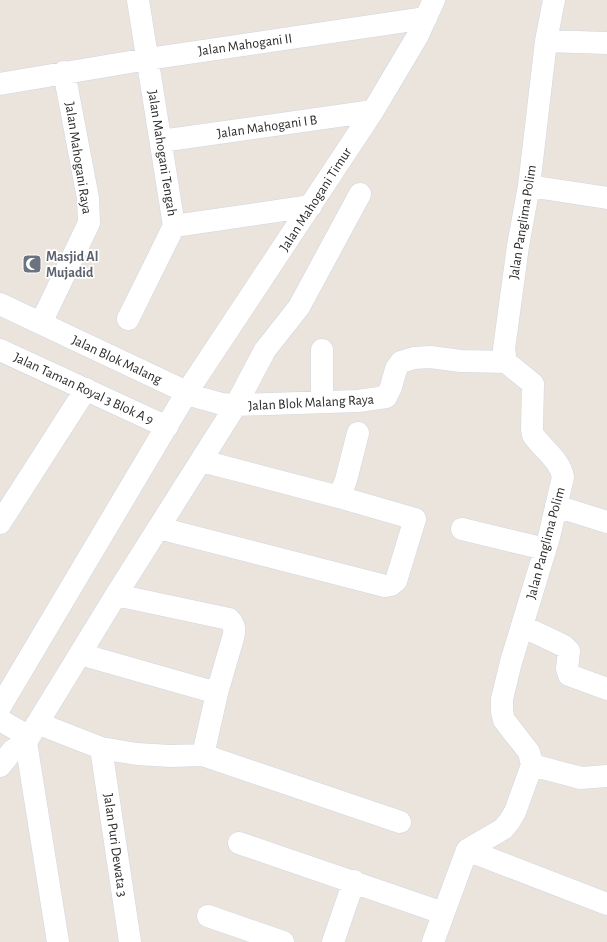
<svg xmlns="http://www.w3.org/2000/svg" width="607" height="942" viewBox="0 0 607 942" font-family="'Alegreya Sans',sans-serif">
<rect width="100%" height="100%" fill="#ebe4dc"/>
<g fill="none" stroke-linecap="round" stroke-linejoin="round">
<defs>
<path id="minor" d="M546 41 607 43
M0 84 148 59 426 18
M161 141 373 111
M529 186 607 198
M174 226 311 206
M0 304 197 397 222 404 236 405 358 401 386 397 391 387 396 369 401 362 414 358 430 357 461 361 506 362
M128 319 174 226 138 0
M41 323 89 223 88 198 64 72
M0 350 167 427
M322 402V350
M339 497 346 480 358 433
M556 506 607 522
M0 523 86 389
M159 528 385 586 391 585 396 581 415 519 339 497 202 461
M462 529 545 549
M116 595 229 619C235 625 235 630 233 638L217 693 203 755
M522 626 564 646 569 651 567 669 569 675 607 689
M80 654 217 693
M0 707 187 392 373 111 417 37 434 0
M0 719 5 723 28 736
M37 723 101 748 137 754 170 756 203 755 400 822
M101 748 130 942
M532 765 581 778 607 776
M0 766 13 750 26 742
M239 843 443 913
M467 850 607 904
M208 916 283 942
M58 942 26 742 116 595 236 405 265 350 299 307 360 194
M333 942 354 881
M433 942 467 850 503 829 509 822 515 812 532 765 529 752 525 747 504 720 502 712V699L511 662 549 537 563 477C560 460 543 449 533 435L532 429 533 384 506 362 504 349 518 246 529 186 546 41 554 0"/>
</defs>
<!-- minor casing -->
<use href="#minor" stroke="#d1d5e2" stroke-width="23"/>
<!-- minor -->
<use href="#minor" stroke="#fff" stroke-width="22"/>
</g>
<!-- icons -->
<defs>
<symbol id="mosque-square" viewBox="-11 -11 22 22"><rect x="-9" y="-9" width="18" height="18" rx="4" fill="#6b7280" stroke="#fff"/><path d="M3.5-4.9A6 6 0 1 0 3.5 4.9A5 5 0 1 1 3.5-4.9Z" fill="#fff"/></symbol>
</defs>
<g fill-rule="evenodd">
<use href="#mosque-square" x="21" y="253" width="22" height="22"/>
</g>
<g text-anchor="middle" stroke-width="3.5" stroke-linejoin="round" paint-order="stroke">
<!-- street labels -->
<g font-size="14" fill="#2a2a2a" stroke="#fff">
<text transform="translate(245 44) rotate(-8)" y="5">Jalan Mahogani II</text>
<text transform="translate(267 126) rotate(-8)" y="5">Jalan Mahogani I B</text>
<text transform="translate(163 153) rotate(81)" y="5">Jalan Mahogani Tengah</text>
<text transform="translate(79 158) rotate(81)" y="5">Jalan Mahogani Raya</text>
<text transform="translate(315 199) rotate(-57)" y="5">Jalan Mahogani Timur</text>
<text transform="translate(522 222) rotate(-81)" y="5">Jalan Panglima Polim</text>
<text transform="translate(117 359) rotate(25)" y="5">Jalan Blok Malang</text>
<text transform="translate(84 388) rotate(25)" y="5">Jalan Taman Royal 3 Blok A 9</text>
<text transform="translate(311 402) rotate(-3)" y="5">Jalan Blok Malang Raya</text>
<text transform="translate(545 543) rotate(-75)" y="5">Jalan Panglima Polim</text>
<text transform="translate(116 845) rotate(82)" y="5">Jalan Puri Dewata 3</text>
</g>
<!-- worship labels -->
<g font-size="14" font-weight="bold" fill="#5b616d" stroke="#fff" text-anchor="start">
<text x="46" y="261">Masjid Al<tspan x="46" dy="16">Mujadid</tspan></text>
</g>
</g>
</svg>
